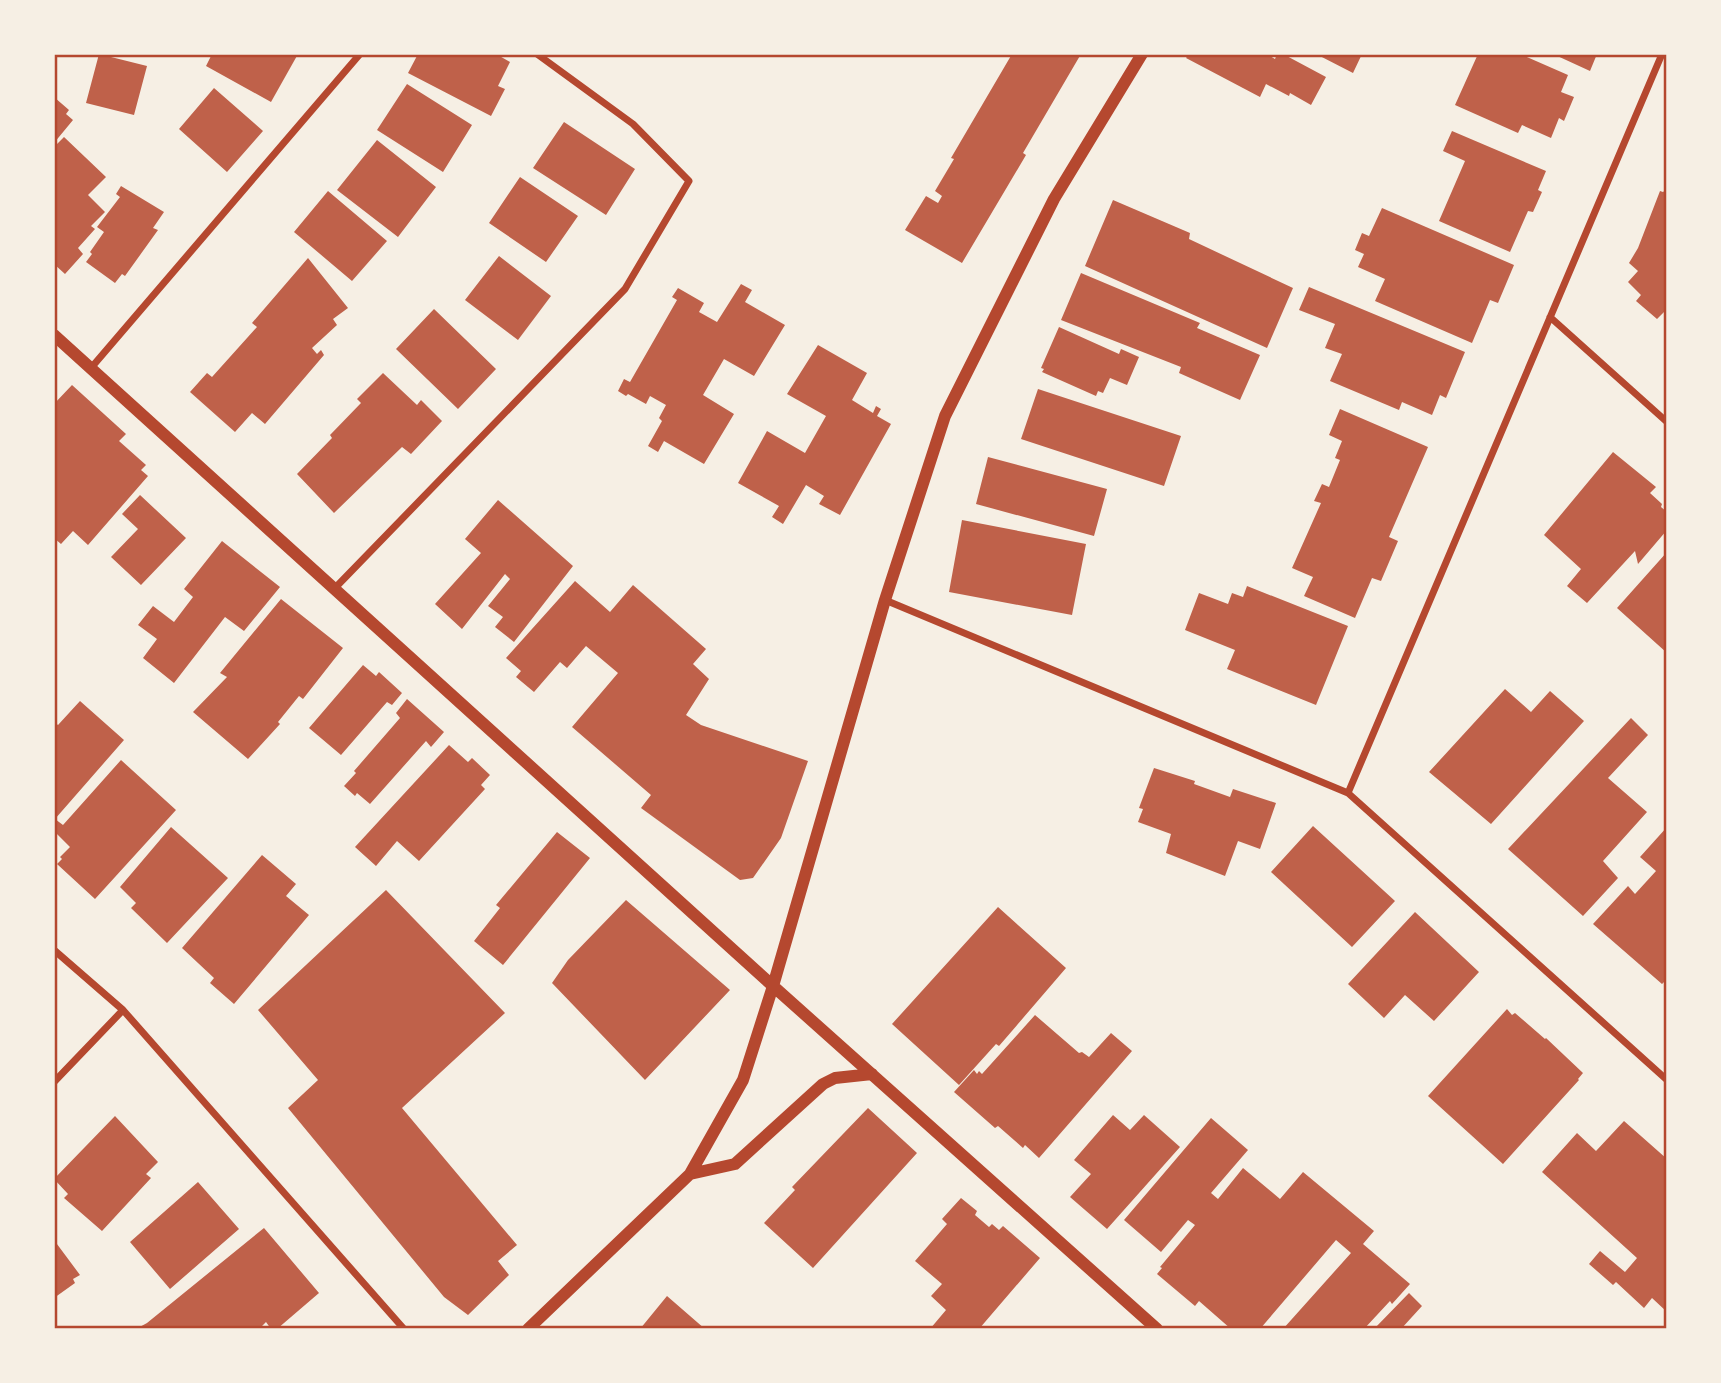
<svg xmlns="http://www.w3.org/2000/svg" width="1721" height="1383" viewBox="0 0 1721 1383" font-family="Karla,sans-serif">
<rect width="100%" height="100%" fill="#f6efe4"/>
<!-- building -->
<path fill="#bf614a" d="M99 54 147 66 134 115 86 103Z
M212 54H298L271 102 206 66Z
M418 54H496L510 62 498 86 505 89 491 116 408 73Z
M1012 54H1081L1023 153 1026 155 962 263 905 230 926 196 938 203 942 196 935 191 954 159 951 158Z
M1189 54H1267L1275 59 1277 54H1283L1326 77 1311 105 1290 93 1289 96 1266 84 1260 97 1186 58Z
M1316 54H1362L1353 73Z
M1478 54H1520L1568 75 1561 92 1574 97 1564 121 1559 118 1551 138 1522 125 1518 133 1455 105Z
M1553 54H1597L1590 71Z
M407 84 472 125 443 172 377 130Z
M214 88 263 131 227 172 179 129Z
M54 97 69 110 66 114 73 120 54 143Z
M564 122 635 169 606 215 533 168Z
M1452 131 1546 171 1538 190 1542 192 1533 212 1528 211 1510 252 1439 221 1465 161 1443 151Z
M64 137 106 177 88 195 105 212 91 226 95 229 78 248 83 254 65 274 54 264V147Z
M377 140 436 187 398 237 337 190Z
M520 177 578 216 546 262 489 223Z
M121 186 164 212 153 228 158 230 125 276 122 274 115 283 86 262 92 254 90 252 104 232 97 227 120 197 116 194Z
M1667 189V315L1664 312 1657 319 1636 301 1641 295 1628 282 1638 271 1629 263 1638 248 1660 191 1663 192Z
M328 191 387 241 352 281 294 232Z
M1113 200 1190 233 1189 239 1293 288 1267 348 1085 266Z
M1382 208 1514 265 1498 303 1490 300 1472 343 1375 301 1385 279 1358 267 1364 254 1355 250 1362 233 1369 236Z
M499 256 551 296 518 340 465 300Z
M308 258 348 308 333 319 337 325 312 348 317 354 321 350 324 355 265 424 252 413 235 432 190 392 207 373 212 377 257 327 252 323Z
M1081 273 1200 323 1197 328 1260 355 1240 400 1179 373 1181 367 1061 320Z
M741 284 752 290 745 302 785 325 754 376 724 359 703 395 734 414 704 464 664 441 658 452 648 446 662 421 659 418 666 405 650 396 646 404 628 394 626 396 618 391 624 379 630 382 677 300 672 297 678 288 704 303 699 312 717 322Z
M1309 287 1465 352 1446 398 1440 395 1432 415 1402 402 1399 410 1330 381 1342 354 1325 348 1335 324 1299 310Z
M434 309 496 369 458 409 396 349Z
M1059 327 1119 354 1121 349 1139 357 1127 385 1110 378 1103 393 1098 391 1096 396 1042 372 1044 369 1041 368Z
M818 345 867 373 852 400 873 413 876 406 881 409 877 416 891 424 840 515 819 504 824 496 806 485 783 524 772 517 779 506 738 483 767 431 805 453 826 416 787 394Z
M383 373 417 405 421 400 442 421 411 454 402 447 334 513 297 474 332 438 330 435 361 403 357 399Z
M72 385 126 434 119 441 146 465 141 470 148 476 88 545 73 531 61 544 54 538V404Z
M1038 389 1181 436 1164 486 1021 439Z
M1340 409 1428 447 1389 537 1398 541 1381 581 1372 578 1355 618 1304 596 1313 577 1292 568 1321 503 1314 501 1322 484 1329 487 1340 460 1335 458 1342 441 1329 435Z
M1613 452 1656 487 1650 493 1662 504 1661 507 1667 512V530L1638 564 1635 551 1587 603 1567 586 1581 569 1544 535Z
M988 457 1107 489 1094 536 976 504Z
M140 495 186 538 141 585 111 557 138 529 122 514Z
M498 500 573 566 514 642 495 627 503 617 488 606 510 579 505 574 462 629 435 604 481 553 465 539Z
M962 520 1086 544 1072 615 949 592Z
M222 541 280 587 244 631 225 617 174 683 143 658 157 639 138 625 153 606 174 622 193 597 184 589Z
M1667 552V653L1617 608Z
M575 581 610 612 633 585 706 649 693 664 709 679 686 715 701 725 808 761 781 838 753 878 740 880 641 808 651 795 572 727 618 673 586 646 567 668 560 662 534 692 516 677 521 671 506 658Z
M1247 586 1348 626 1316 705 1227 669 1235 650 1185 630 1199 593 1228 604 1232 593 1243 597Z
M281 599 343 648 303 699 299 696 278 722 280 724 248 759 193 712 227 677 220 673Z
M363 665 376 676 379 672 402 693 392 705 387 702 341 755 309 728Z
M1505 689 1531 712 1550 691 1584 721 1491 824 1429 772Z
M407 699 444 732 431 747 426 741 370 804 357 793 355 796 344 786 356 773 354 771 400 718 396 713Z
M80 701 124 740 55 819 63 825 121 760 176 810 95 899 57 864 62 859 60 857 70 847 56 833 54 835V722L58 725Z
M1631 718 1648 735 1608 778 1647 812 1603 861 1618 878 1583 916 1508 849Z
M449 745 468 762 472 758 490 775 481 785 485 789 419 861 397 841 376 866 355 847Z
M1154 768 1195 781 1194 784 1230 797 1233 789 1276 803 1260 849 1238 841 1225 876 1166 853 1171 834 1138 822 1143 809 1139 808Z
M1313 826 1395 901 1352 947 1271 872Z
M171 827 228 878 167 943 131 908 136 903 120 887Z
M1667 827V979L1662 984 1593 924 1628 886 1635 894 1656 871 1640 857Z
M557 832 590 858 503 965 474 941 500 908 496 905Z
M262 855 296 884 286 896 309 915 234 1004 210 983 214 978 182 948Z
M386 890 505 1013 402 1108 517 1245 498 1261 509 1275 468 1315 444 1297 288 1108 318 1080 258 1010Z
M626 900 730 990 645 1080 552 983 568 960Z
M998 907 1066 968 999 1046 996 1044 959 1085 892 1024Z
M1415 912 1479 972 1434 1021 1405 995 1384 1018 1348 984Z
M1507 1009 1512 1015 1515 1013 1545 1039 1546 1038 1583 1073 1578 1079 1579 1080 1503 1164 1428 1096Z
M1035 1015 1079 1053 1082 1052 1089 1057 1111 1033 1132 1051 1039 1158 1025 1145 1023 1148 998 1126 995 1128 954 1092 974 1070 977 1074 979 1071 982 1074Z
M868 1108 917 1153 813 1268 764 1223 795 1190 792 1187Z
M1113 1115 1130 1130 1144 1115 1180 1147 1107 1229 1070 1197 1091 1174 1074 1160Z
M115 1116 158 1162 146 1174 151 1178 102 1231 64 1198 68 1194 54 1179Z
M1211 1118 1248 1150 1211 1193 1218 1199 1243 1168 1280 1199 1303 1172 1374 1231 1363 1244 1410 1284 1392 1304 1390 1301 1364 1329H1283L1351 1253 1336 1240 1260 1329H1231L1199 1301 1195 1306 1157 1274 1162 1268 1160 1267 1195 1225 1188 1220 1161 1252 1124 1220Z
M1624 1121 1667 1159V1312L1652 1298 1644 1308 1616 1282 1613 1285 1589 1264 1600 1251 1625 1272 1637 1258 1542 1172 1577 1133 1596 1151Z
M198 1182 239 1229 170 1289 130 1242Z
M961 1198 977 1211 975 1215 989 1227 992 1224 999 1230 1003 1226 1040 1258 979 1329H930L946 1310 931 1296 942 1284 915 1261 947 1224 942 1219Z
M264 1228 319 1293 277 1329H271L266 1322 259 1329H136L147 1323Z
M54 1240 80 1275 73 1279 75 1283 54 1298Z
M1409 1293 1422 1306 1401 1329H1374Z
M667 1296 705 1329H640Z"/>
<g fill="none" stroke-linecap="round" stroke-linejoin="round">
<!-- minor -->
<path stroke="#b5482f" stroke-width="7" d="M1550 317 1667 422
M91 368 360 54
M335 588 625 289 689 181 633 124 537 54
M885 600 1348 793 1667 1080
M1348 793 1662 54
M54 950 123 1010 404 1329
M54 1082 123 1010"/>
<!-- tertiary -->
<path stroke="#b5482f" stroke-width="12" d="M54 335 773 986 1157 1329
M690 1174 735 1164 823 1084 835 1078 872 1074
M528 1329 690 1174 743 1080 773 986 885 600 945 416 1054 199 1142 54"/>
</g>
<!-- border -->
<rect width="1721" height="1383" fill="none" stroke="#f6efe4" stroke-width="112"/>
<rect x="56" y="56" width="1609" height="1271" fill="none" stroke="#b5482f" stroke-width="2.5"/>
</svg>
